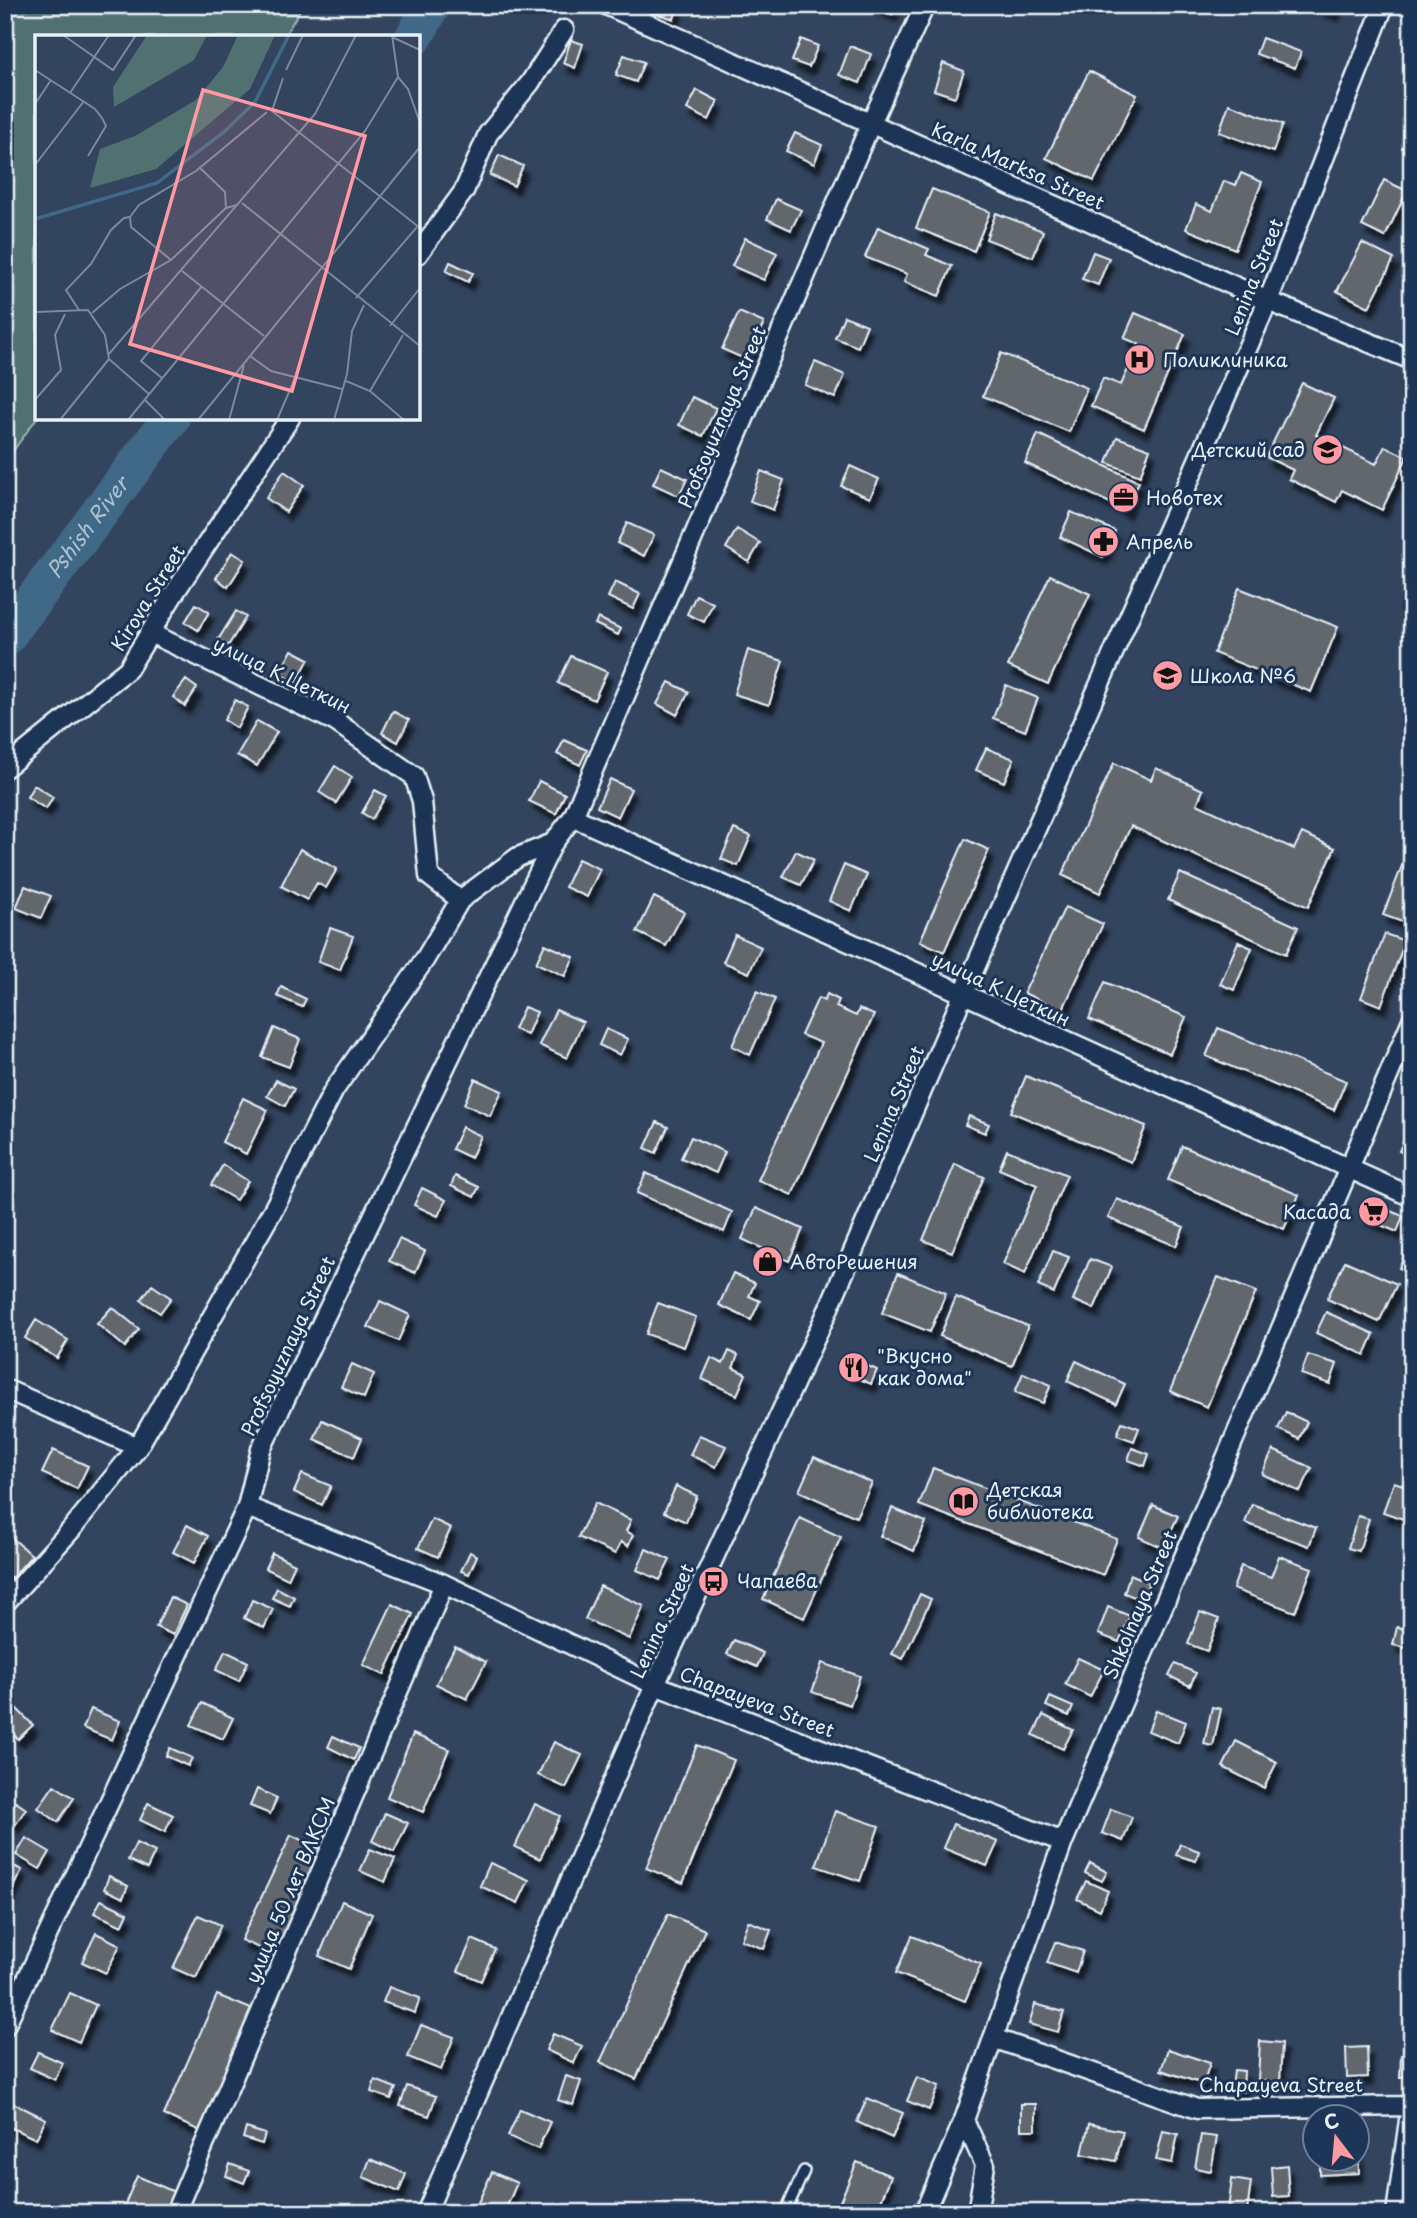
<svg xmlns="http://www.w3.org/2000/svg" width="1417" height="2218" viewBox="0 0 1417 2218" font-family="'Playpen Sans',sans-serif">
<defs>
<filter id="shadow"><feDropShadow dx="4.5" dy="8" stdDeviation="2" flood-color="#0009"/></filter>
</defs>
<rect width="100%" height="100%" fill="#32445e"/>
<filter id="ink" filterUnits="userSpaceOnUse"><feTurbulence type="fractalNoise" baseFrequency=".0143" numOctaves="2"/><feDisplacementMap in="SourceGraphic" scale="14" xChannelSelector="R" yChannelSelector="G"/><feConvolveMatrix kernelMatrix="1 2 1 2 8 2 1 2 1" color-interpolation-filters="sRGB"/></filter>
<g filter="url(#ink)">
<!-- green -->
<path fill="#517171" stroke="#9cb1b4" stroke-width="2" d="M12 5H303L284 37H37V418L5 462V20Z"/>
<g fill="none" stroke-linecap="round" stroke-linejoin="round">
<!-- river -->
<g stroke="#406987" stroke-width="38">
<path d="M414 37 432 5"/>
<path id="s1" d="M5 638 171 418"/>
</g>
</g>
<!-- building -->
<path fill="#62666d" stroke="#e8f1f8" stroke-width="2" filter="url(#shadow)" d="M654 5H678L674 19 652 12Z
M873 5H896L892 14Z
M1312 5H1337L1334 13Z
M1262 38 1301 52 1295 68 1256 54Z
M801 39 818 46 809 67 792 61Z
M571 40 583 44 575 68 563 63Z
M850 46 871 54 860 83 839 75Z
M624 55 644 62 636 82 616 75Z
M943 63 964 71 955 97 934 90Z
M1089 71 1137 95 1094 181 1046 158Z
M697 90 718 101 709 120 687 109Z
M1229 104 1283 124 1273 152 1219 132Z
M1409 129 1412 130V152L1402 148Z
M795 133 822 145 814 164 786 151Z
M499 155 523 166 514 186 490 175Z
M1241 173 1262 182 1235 249 1186 229 1196 204 1212 211 1224 181 1236 185Z
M1384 180 1407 191 1385 237 1362 226Z
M932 189 990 212 974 251 916 228Z
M776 199 801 210 791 230 767 219Z
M996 213 1043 231 1033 257 986 239Z
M878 227 929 249 926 255 952 266 939 296 904 282 907 274 865 257Z
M745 238 777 253 764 280 732 266Z
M1362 243 1394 259 1369 307 1337 291Z
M1093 252 1109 258 1098 285 1082 279Z
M450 262 473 273 468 282 446 271Z
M739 312 764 323 747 360 722 349Z
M1135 313 1185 334 1144 429 1091 406 1103 378 1121 385 1139 344 1124 338Z
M844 316 867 325 858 347 835 338Z
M1001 353 1087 388 1069 432 983 396Z
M815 362 845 375 835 398 805 385Z
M1302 383 1334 398 1316 435 1376 464 1385 446 1407 457 1382 510 1342 490 1336 502 1289 479 1293 470 1266 457Z
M692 397 716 408 703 436 679 425Z
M1038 434 1139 482 1125 510 1025 463Z
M1117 437 1150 449 1140 476 1107 463Z
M850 466 879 479 870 498 841 486Z
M661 467 687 479 679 496 653 484Z
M284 471 304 485 286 512 266 498Z
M761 471 784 480 773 510 750 501Z
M1071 512 1115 531 1103 557 1060 537Z
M627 523 654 535 644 556 617 543Z
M737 529 760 543 749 562 726 548Z
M232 552 245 560 228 587 216 578Z
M1050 575 1090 594 1048 684 1008 666Z
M615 582 640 594 633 609 608 597Z
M1239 588 1338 627 1311 692 1214 653Z
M696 595 713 603 704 622 687 614Z
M196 604 209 612 198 630 185 622Z
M236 611 246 617 228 646 218 640Z
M598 618 621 629 618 635 595 624Z
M292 650 309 659 296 683 279 674Z
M748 650 783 661 769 705 734 694Z
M571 656 607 672 594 700 558 683Z
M186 680 197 688 185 706 173 697Z
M669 682 689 692 677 715 657 704Z
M1006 685 1038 698 1025 731 993 718Z
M235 700 248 707 237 728 224 720Z
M393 711 409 720 398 742 382 733Z
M257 721 277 732 257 766 237 755Z
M564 740 587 750 580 765 557 754Z
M986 748 1014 759 1004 782 976 770Z
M1114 763 1151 780 1156 768 1203 790 1197 804 1294 849 1302 833 1335 848 1308 907 1131 826 1100 893 1062 875Z
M335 766 352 777 336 803 319 792Z
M610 779 631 789 618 817 597 807Z
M539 781 565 794 556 814 529 801Z
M34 785 53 797 46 809 27 797Z
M375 790 386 796 372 819 362 813Z
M734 829 751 836 738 866 721 859Z
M965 839 989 850 944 952 920 941Z
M1412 840V904L1405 923 1383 915Z
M300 849 337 869 326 888 317 883 307 900 281 886Z
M796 851 814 860 801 885 783 877Z
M578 859 600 869 587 897 565 887Z
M844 865 867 875 851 911 829 901Z
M1180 873 1298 927 1286 954 1168 900Z
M25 886 51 896 41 918 16 908Z
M654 897 684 912 666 946 637 932Z
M1065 907 1103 924 1062 1011 1024 993Z
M330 928 353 936 340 970 318 962Z
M1385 934 1405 941 1381 1006 1361 998Z
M735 935 761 947 749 973 723 962Z
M1238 942 1252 948 1234 990 1220 984Z
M545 944 574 957 565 976 536 963Z
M1105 982 1186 1017 1170 1054 1089 1019Z
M281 987 306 999 302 1007 277 996Z
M757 991 775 999 750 1055 732 1046Z
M827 994 839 1000 836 1007 856 1016 859 1009 874 1015 792 1195 758 1180 821 1043 801 1035 818 998 824 1001Z
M524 1007 537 1012 527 1035 514 1029Z
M556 1010 583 1022 567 1058 539 1045Z
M274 1028 300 1039 289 1067 262 1057Z
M1218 1028 1346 1081 1334 1110 1206 1056Z
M606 1029 628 1039 620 1055 599 1045Z
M1026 1076 1146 1126 1131 1162 1011 1112Z
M475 1079 502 1091 490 1116 464 1104Z
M276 1080 294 1089 285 1106 267 1096Z
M243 1098 268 1110 246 1154 222 1142Z
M969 1116 989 1124 985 1133 965 1125Z
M657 1122 668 1127 656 1153 645 1148Z
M462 1127 481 1136 471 1158 452 1149Z
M1408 1131 1412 1132V1157L1399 1151Z
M691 1137 725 1152 716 1173 681 1158Z
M1182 1146 1299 1195 1284 1229 1168 1180Z
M1007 1150 1067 1175 1025 1274 1003 1264 1037 1185 999 1169Z
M955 1164 984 1177 952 1252 923 1240Z
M223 1165 248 1181 236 1200 211 1185Z
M646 1173 732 1212 724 1232 637 1193Z
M455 1176 479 1187 474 1197 451 1186Z
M422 1188 446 1200 438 1216 414 1205Z
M1117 1199 1184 1227 1176 1246 1108 1218Z
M1368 1202 1403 1216 1397 1232 1362 1217Z
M756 1208 803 1229 789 1261 742 1239Z
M399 1239 425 1251 415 1273 389 1261Z
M1409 1245 1412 1247V1273L1399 1268Z
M1053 1251 1069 1257 1054 1293 1038 1286Z
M1090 1259 1112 1267 1094 1309 1073 1300Z
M1345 1261 1397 1284 1379 1322 1327 1299Z
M733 1273 755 1283 749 1296 760 1301 751 1320 719 1305Z
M898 1273 946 1293 930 1332 882 1313Z
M1218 1277 1256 1292 1207 1407 1170 1391Z
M152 1285 171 1298 160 1313 141 1300Z
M956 1297 1028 1326 1012 1366 940 1336Z
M380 1301 410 1315 398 1341 368 1327Z
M658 1303 696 1317 684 1347 646 1334Z
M112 1307 139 1329 125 1347 97 1324Z
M1326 1312 1374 1334 1365 1355 1316 1333Z
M36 1320 68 1340 57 1358 25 1338Z
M729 1351 738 1355 733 1368 746 1374 737 1395 702 1379 711 1358 723 1364Z
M1308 1355 1337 1364 1330 1384 1301 1374Z
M852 1359 877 1370 871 1384 846 1373Z
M1076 1361 1125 1384 1116 1404 1067 1381Z
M352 1364 374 1374 364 1398 341 1387Z
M1023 1373 1051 1385 1043 1403 1015 1392Z
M1286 1412 1307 1422 1299 1439 1278 1429Z
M322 1420 362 1438 354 1457 314 1439Z
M1122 1422 1139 1428 1134 1441 1117 1435Z
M699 1435 726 1446 716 1467 690 1455Z
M1132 1448 1149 1454 1145 1466 1128 1460Z
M53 1450 88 1466 77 1489 42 1473Z
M1273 1450 1312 1468 1300 1492 1262 1474Z
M814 1457 872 1483 856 1517 799 1491Z
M933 1468 1117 1539 1103 1575 919 1505Z
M302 1474 331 1486 322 1505 294 1492Z
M1394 1482 1412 1488V1522L1383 1512Z
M676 1486 697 1496 686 1522 664 1512Z
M595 1503 631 1520 626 1531 633 1535 628 1546 621 1542 615 1554 578 1537Z
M1252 1504 1316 1528 1309 1546 1245 1523Z
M1153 1505 1178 1516 1163 1548 1139 1537Z
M892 1508 926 1522 914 1551 880 1536Z
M1358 1516 1369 1519 1359 1551 1348 1548Z
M800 1518 841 1537 804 1618 763 1599Z
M432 1519 451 1528 438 1557 418 1548Z
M187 1525 208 1536 194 1563 173 1552Z
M5 1532 32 1555 12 1578 5 1573Z
M646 1549 670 1560 660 1580 637 1570Z
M470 1552 477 1556 469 1574 461 1571Z
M272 1553 295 1564 288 1579 265 1568Z
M1279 1556 1312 1568 1295 1612 1233 1589 1241 1566 1271 1577Z
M1130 1574 1149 1582 1142 1600 1124 1593Z
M600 1586 644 1606 629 1639 585 1619Z
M277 1588 294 1597 290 1606 272 1598Z
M920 1594 931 1599 903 1659 892 1654Z
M170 1597 187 1605 173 1635 156 1627Z
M252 1600 273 1609 264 1628 244 1618Z
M392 1604 413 1614 384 1675 363 1665Z
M1108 1607 1130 1616 1119 1642 1098 1634Z
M1200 1612 1219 1619 1207 1651 1188 1644Z
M1397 1627 1412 1631 1411 1649 1393 1645Z
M734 1640 763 1653 757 1667 727 1654Z
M455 1646 486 1662 467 1699 436 1684Z
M225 1651 248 1662 239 1681 216 1670Z
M1078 1658 1104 1670 1090 1697 1065 1684Z
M822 1663 860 1676 850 1705 812 1692Z
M1175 1664 1196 1673 1190 1686 1169 1676Z
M5 1697 33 1725 18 1739 5 1726Z
M1050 1697 1073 1707 1069 1716 1046 1706Z
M202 1703 233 1718 223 1739 191 1725Z
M1212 1707 1221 1709 1213 1746 1204 1744Z
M91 1709 120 1721 112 1740 83 1728Z
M1156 1710 1186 1722 1178 1743 1148 1731Z
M1043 1715 1073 1730 1063 1749 1033 1735Z
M413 1734 449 1749 423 1812 387 1797Z
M333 1736 359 1748 354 1760 328 1747Z
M1236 1741 1277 1762 1264 1788 1223 1767Z
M554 1742 582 1755 566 1788 538 1775Z
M697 1745 734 1760 683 1883 646 1868Z
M170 1748 192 1758 188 1766 166 1756Z
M54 1785 74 1798 58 1822 38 1808Z
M257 1789 277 1798 270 1814 250 1806Z
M16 1802 26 1809 15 1825 5 1817Z
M148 1803 173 1815 165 1832 140 1820Z
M535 1804 560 1816 540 1859 515 1847Z
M1111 1809 1132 1817 1123 1841 1102 1833Z
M835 1811 879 1826 860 1881 816 1866Z
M385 1813 408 1823 394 1852 372 1841Z
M953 1824 998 1842 987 1866 943 1848Z
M291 1835 327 1852 277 1956 241 1940Z
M26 1838 50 1852 40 1869 16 1855Z
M136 1843 155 1852 147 1869 128 1860Z
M1180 1844 1199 1851 1196 1861 1176 1855Z
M370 1849 395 1859 385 1882 360 1871Z
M5 1862 22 1870 5 1902Z
M490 1863 529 1880 518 1903 480 1886Z
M1090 1863 1107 1872 1102 1881 1085 1873Z
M109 1876 128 1886 123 1898 104 1889Z
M1086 1881 1108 1891 1100 1910 1077 1899Z
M101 1900 128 1913 122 1926 94 1913Z
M342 1901 372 1914 349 1969 319 1956Z
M668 1914 705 1930 636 2079 600 2062Z
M198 1915 221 1925 196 1978 173 1968Z
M748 1921 771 1930 764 1949 741 1940Z
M96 1933 120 1945 106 1973 82 1962Z
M912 1936 981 1964 965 2001 896 1973Z
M472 1939 495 1949 481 1981 458 1971Z
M1055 1942 1083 1951 1076 1973 1047 1963Z
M389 1987 420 1998 415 2013 383 2002Z
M70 1993 96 2005 79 2042 52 2030Z
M217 1995 256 2011 203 2132 164 2115Z
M1035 2004 1064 2012 1058 2032 1029 2024Z
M421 2025 454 2037 441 2070 408 2057Z
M553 2034 582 2046 574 2063 546 2050Z
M1260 2041 1282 2043 1280 2082 1258 2081Z
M1367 2047 1368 2077 1347 2078 1346 2048Z
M1168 2049 1210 2063 1203 2084 1161 2070Z
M38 2052 63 2063 55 2080 30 2068Z
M1401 2055H1412V2077H1400Z
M1234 2070 1244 2071 1243 2092 1232 2090Z
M566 2076 581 2081 573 2105 558 2100Z
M917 2077 939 2086 929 2110 907 2101Z
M375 2080 396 2088 391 2099 371 2092Z
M407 2086 436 2096 429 2116 400 2106Z
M867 2098 903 2113 892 2138 857 2122Z
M13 2103 46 2119 36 2139 5 2125V2119Z
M1021 2104H1036V2130H1021Z
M520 2109 550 2122 538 2149 508 2136Z
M1089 2124 1123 2131 1116 2161 1082 2154Z
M246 2128 265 2134 262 2144 243 2138Z
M1163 2131 1178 2134 1172 2163 1156 2160Z
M1201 2135 1217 2137 1211 2171 1195 2168Z
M1358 2143 1359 2173 1320 2175V2158H1358Z
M370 2159 406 2174 399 2192 363 2177Z
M857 2162 891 2176 876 2213H835Z
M230 2164 249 2171 244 2183 226 2176Z
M1287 2165 1289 2196 1273 2197 1271 2167Z
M492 2172 517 2183 504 2213H490L476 2207Z
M137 2176 177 2193 168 2213H121Z
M1232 2179 1251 2182 1247 2212 1228 2210Z
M1010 2207 1031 2210 1030 2213H1010Z
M1331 2208V2213H1313V2209Z"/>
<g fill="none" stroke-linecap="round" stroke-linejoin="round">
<defs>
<path id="lane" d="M785 2213 804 2171"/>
<path id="street" d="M606 5 1268 301 1412 360
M418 254 464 191 488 134 530 83 564 30
M150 633 336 722 414 776 422 801 429 876 460 900
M5 768 128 669 175 592 290 418
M573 817 1412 1197
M5 1389 138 1447
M247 1507 444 1584 655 1685 1063 1842
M5 1603 71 1530 138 1447 274 1208 334 1090 425 959 460 900 518 857 553 843
M5 2026 247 1507 261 1449 553 843 573 817 871 123 925 5
M993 2038 1197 2109 1412 2106
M964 2120 985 2165 977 2213
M175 2213 444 1584
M426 2213 655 1685 825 1317 963 995 1268 301 1384 5
M924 2213 964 2120 1063 1842 1412 1020
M1396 2213 1411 2106"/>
</defs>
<!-- lane casing -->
<use href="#lane" stroke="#e8f1f8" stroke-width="14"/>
<!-- street casing -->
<use href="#street" stroke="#e8f1f8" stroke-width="23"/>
<!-- lane -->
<use href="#lane" stroke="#1d3557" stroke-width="9"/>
<!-- street -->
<use href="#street" stroke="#1d3557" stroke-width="18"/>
</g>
</g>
<!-- icons -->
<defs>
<symbol id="hospital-disc" viewBox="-11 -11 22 22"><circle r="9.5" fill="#ff9aa2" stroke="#1d3557"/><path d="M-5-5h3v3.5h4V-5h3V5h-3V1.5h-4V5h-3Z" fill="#111"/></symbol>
<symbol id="school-disc" viewBox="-11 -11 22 22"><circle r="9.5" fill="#ff9aa2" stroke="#1d3557"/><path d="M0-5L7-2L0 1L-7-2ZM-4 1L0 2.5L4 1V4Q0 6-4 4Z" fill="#111"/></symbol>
<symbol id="office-disc" viewBox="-11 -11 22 22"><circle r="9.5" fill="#ff9aa2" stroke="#1d3557"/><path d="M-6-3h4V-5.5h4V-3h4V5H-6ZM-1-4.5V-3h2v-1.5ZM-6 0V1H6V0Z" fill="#111"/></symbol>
<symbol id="pharmacy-disc" viewBox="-11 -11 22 22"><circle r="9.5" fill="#ff9aa2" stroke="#1d3557"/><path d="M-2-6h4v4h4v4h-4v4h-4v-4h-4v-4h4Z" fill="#111"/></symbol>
<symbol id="supermarket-disc" viewBox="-11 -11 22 22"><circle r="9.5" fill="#ff9aa2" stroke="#1d3557"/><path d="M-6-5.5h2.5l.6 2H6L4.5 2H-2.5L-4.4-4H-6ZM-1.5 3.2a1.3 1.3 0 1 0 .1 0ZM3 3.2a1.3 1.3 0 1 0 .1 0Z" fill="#111"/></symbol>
<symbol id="shop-disc" viewBox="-11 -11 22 22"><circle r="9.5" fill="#ff9aa2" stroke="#1d3557"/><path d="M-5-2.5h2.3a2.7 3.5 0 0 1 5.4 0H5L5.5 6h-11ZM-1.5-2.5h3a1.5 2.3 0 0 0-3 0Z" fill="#111"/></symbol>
<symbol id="restaurant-disc" viewBox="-11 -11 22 22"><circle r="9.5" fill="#ff9aa2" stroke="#1d3557"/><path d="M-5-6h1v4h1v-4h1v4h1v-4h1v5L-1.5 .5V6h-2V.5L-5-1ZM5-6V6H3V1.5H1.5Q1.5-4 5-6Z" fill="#111"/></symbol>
<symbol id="library-disc" viewBox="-11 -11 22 22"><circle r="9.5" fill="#ff9aa2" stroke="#1d3557"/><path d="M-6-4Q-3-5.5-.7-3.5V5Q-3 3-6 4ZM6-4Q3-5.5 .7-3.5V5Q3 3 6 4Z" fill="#111"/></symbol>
<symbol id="bus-disc" viewBox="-11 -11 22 22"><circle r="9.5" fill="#ff9aa2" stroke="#1d3557"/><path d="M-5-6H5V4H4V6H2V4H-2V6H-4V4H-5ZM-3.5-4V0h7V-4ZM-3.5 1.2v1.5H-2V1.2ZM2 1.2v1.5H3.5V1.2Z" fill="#111"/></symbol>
</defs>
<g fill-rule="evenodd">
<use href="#hospital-disc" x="1122" y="342" width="35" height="35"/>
<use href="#school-disc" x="1310" y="432" width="35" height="35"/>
<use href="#office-disc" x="1106" y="480" width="35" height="35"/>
<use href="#pharmacy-disc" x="1086" y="524" width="35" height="35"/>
<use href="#school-disc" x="1150" y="658" width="35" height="35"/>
<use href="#supermarket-disc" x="1356" y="1194" width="35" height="35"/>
<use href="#shop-disc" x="750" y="1244" width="35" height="35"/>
<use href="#restaurant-disc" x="836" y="1350" width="35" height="35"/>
<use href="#library-disc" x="946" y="1484" width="35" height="35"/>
<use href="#bus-disc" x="696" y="1564" width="35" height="35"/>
</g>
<g text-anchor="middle" stroke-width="6" stroke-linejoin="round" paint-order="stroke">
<!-- street labels -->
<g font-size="19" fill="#e8f1f8" stroke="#1d3557">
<text transform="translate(1018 166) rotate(24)" y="7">Karla Marksa Street</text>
<text transform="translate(1254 277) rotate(-68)" y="7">Lenina Street</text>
<text transform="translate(722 417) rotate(-67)" y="7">Profsoyuznaya Street</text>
<text transform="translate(148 598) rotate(-58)" y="7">Kirova Street</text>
<text transform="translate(282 675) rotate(26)" y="7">улица К.Цеткин</text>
<text transform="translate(1001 989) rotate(25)" y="7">улица К.Цеткин</text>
<text transform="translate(894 1104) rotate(-67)" y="7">Lenina Street</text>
<text transform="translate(288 1346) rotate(-65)" y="7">Profsoyuznaya Street</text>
<text transform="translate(1140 1605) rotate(-67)" y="7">Shkolnaya Street</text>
<text transform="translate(662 1621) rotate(-65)" y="7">Lenina Street</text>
<text transform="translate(757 1702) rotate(21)" y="7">Chapayeva Street</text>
<text transform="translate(290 1890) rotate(-67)" y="7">улица 50 лет ВЛКСМ</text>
<text x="1281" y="2092">Chapayeva Street</text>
</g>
<!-- poi labels -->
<g font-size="19" fill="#e8f1f8" stroke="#1d3557" text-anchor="start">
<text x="1163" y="367">Поликлиника</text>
<text x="1305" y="457" text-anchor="end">Детский сад</text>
<text x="1146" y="505">Новотех</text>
<text x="1126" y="549">Апрель</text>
<text x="1190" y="683">Школа №6</text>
<text x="1351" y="1219" text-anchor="end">Касада</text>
<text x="790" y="1269">АвтоРешения</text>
<text x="877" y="1363">"Вкусно<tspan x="877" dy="22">как дома"</tspan></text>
<text x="987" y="1497">Детская<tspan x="987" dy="22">библиотека</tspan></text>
<text x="737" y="1588">Чапаева</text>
</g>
<!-- water labels -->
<g font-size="21" font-style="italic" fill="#adc1d0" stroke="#1d3557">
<text dy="7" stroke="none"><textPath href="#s1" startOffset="138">Pshish River</textPath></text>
</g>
</g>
<!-- overview -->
<g transform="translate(35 35)">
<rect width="385" height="385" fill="#32445e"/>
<path d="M112 0H172L159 25 79 72 78 52ZM203 0H240L215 54 121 134 55 153 65 114 100 101 161 65 188 32Z" fill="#517171"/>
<path fill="none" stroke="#406987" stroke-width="3.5" d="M0 184 122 148 189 97 220 67 254 0"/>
<path fill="none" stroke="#7b899c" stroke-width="2" d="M28 0 78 35 101 0M357 2 385 15M0 35 60 74 67 83 71 91 53 121M251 35 268 0M363 42 373 54 385 88M248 43 237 76 385 193M35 58 74 0M0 69 16 45M0 130 49 66M164 132 190 157 191 173M207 168 385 311M95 182 104 170 161 136 232 77M147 236 229 301M321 263 382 192M44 275 31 255 56 229 76 195 89 183 95 182 96 192 136 225M0 277 53 275 70 300 74 324 114 359M57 278 85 254 136 225 191 173 202 170M355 291 385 253M73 320 280 79 321 0M215 321 236 336 307 354M127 343 106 326 167 251M311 346 335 356 369 385M335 356 368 300M109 364 130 385M0 365 26 335 20 300 30 279M25 385 74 324M93 385 330 96 363 42 357 0M163 385 385 112M194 385 209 330M242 385 260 343M299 385 312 339 317 296 329 270"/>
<path fill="#ff9aa2" fill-opacity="0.15" stroke="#ff9aa2" stroke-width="3.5" d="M168 55 330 101 257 356 95 309Z"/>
<rect width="385" height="385" fill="none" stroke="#e8f1f8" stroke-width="3.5"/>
</g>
<!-- margin -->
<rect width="1417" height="2218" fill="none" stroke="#1d3557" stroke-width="28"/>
<rect x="14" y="14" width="1389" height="2190" fill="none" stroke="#e8f1f8" stroke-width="2.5" filter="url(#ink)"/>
<!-- north arrow -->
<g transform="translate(1336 2138) rotate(344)"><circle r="33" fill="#1d3557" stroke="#6e8097" stroke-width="2"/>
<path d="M0-5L12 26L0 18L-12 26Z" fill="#ff9aa2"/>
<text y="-10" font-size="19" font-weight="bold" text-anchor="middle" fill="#e8f1f8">С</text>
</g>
</svg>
